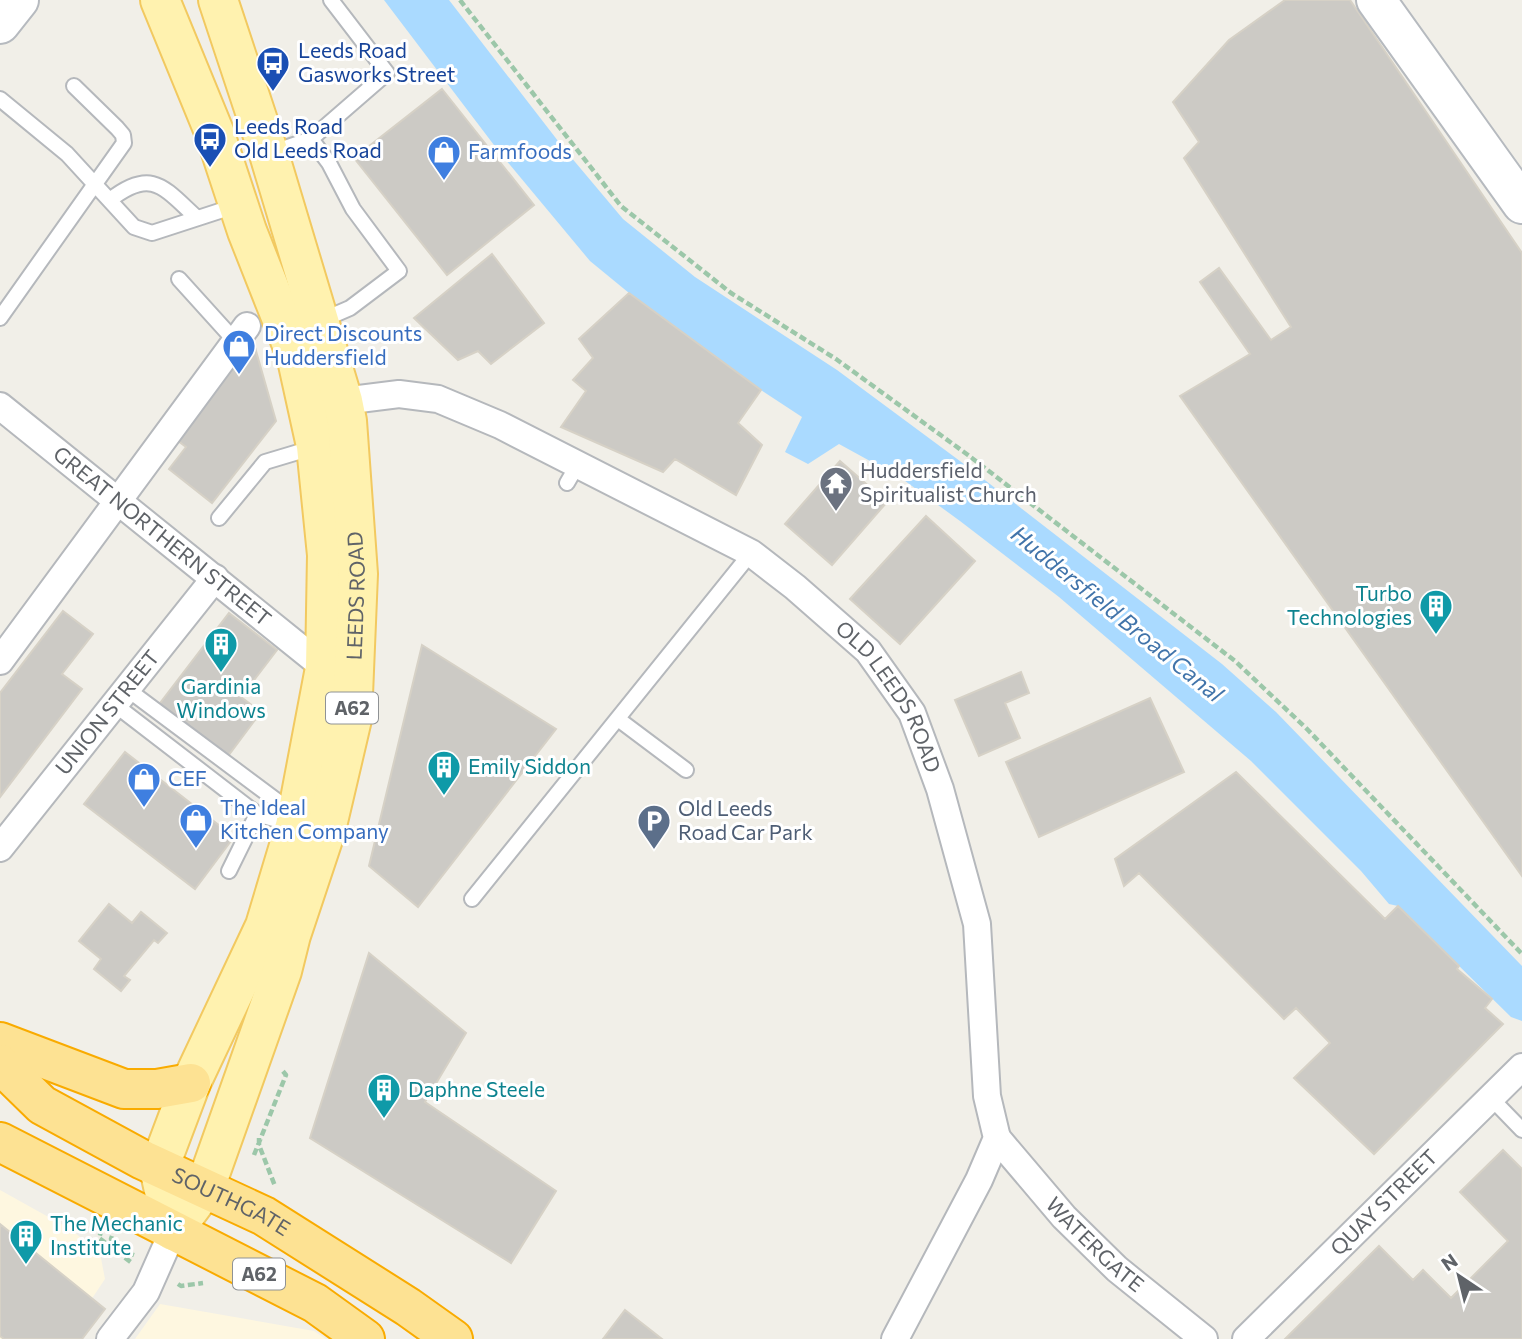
<svg xmlns="http://www.w3.org/2000/svg" width="1522" height="1339" viewBox="0 0 1522 1339" font-family="Commissioner,sans-serif">
<rect width="100%" height="100%" fill="#f1efe8"/>
<!-- commercial -->
<path fill="#fef7e0" d="M0 1190 70 1229 100 1253 105 1279 65 1339H0Z
M160 1304 314 1331 326 1339H135Z"/>
<!-- water -->
<path fill="#aadaff" d="M384 0H449L565 150 623 219 695 277 837 370 968 467 1222 664 1276 712 1522 966V1021L1511 1017 1398 906 1389 904 1361 871 1251 761 1059 597 960 521 901 478 839 444 808 464 785 452 802 417 761 390 629 293 590 261 500 153Z"/>
<!-- building -->
<path fill="#cccac5" stroke="#d6d1c6" stroke-width="2" d="M1285 0H1350L1522 253V876L1180 396 1250 354 1200 282 1219 268 1271 340 1291 327 1184 158 1199 142 1173 102 1229 40Z
M442 89 534 205 447 275 354 158Z
M492 254 544 323 491 364 478 351 458 360 414 318Z
M629 293 761 390 738 423 762 445 736 495 675 459 663 472 561 427 586 391 573 380 593 358 579 339Z
M250 330 276 421 212 503 169 469 186 447 169 434Z
M840 461 887 502 832 565 785 524Z
M926 516 975 561 900 644 850 599Z
M63 611 93 634 62 674 82 689 0 797V693Z
M229 613 277 650 241 697 261 712 225 760 157 707Z
M422 645 556 729 418 907 369 866Z
M1021 672 1029 693 1005 703 1020 738 979 756 955 700Z
M1150 698 1184 772 1039 837 1006 762Z
M125 752 234 837 195 889 84 804Z
M1236 772 1385 919 1398 906 1459 966 1457 969 1492 999 1485 1008 1503 1024 1374 1154 1294 1078 1330 1043 1296 1008 1284 1019 1139 873 1124 886 1115 859Z
M109 904 132 923 141 912 167 933 158 943 154 940 124 976 130 980 121 991 94 969 101 959 79 941Z
M369 953 466 1033 425 1102 556 1191 511 1263 310 1138Z
M1503 1150 1522 1169V1339H1285L1379 1246 1413 1280 1423 1270 1451 1298 1508 1241 1460 1192Z
M0 1224 105 1309 82 1339H4L0 1336Z
M625 1310 662 1339H603Z"/>
<g fill="none" stroke-linecap="round" stroke-linejoin="round">
<defs>
<path id="lane" d="M0 99 67 154 134 227 152 233 235 206
M311 139 329 163 353 209 399 271 350 308 320 321
M270 153 311 139 387 73 331 0
M110 200C152 167 164 188 197 218
M179 279 236 342
M0 318 124 143 123 135 117 128 74 86
M567 483 578 464
M219 518 265 462 315 447
M127 689 296 815
M114 704 257 814 294 825
M618 719 686 770
M229 871 257 814
M472 899 751 553
M1491 1098 1522 1130"/>
<g id="street">
<path id="s1" d="M0 406 325 668"/>
<path id="s2" d="M329 408 343 401 399 394 438 399 500 425 751 553 795 587 868 651 912 713 940 789 977 924 987 1096 997 1138 979 1180 895 1339"/>
<path d="M0 661 247 326"/>
<path id="s3" d="M0 848 215 578"/>
<path id="s4" d="M997 1138 1064 1217 1117 1269 1204 1339"/>
<path d="M110 1339 146 1292 173 1231"/>
<path id="s5" d="M1246 1339 1522 1067"/>
</g>
<path id="secondary" d="M1376 0 1522 204
M0 24 19 0"/>
<g id="primary">
<path d="M160 0 215 134 247 231 296 355 316 446 327 555 325 668 295 826 265 926 191 1083 159 1168 173 1231"/>
<path id="s6" d="M185 1215 205 1188 282 971 291 935 326 830 352 719 358 574 347 421 343 401 269 154 218 0"/>
</g>
<g id="highway">
<path d="M0 1042 124 1089H157L191 1083"/>
<path id="s7" d="M0 1064 42 1105 143 1160 264 1216 408 1307 453 1339"/>
<path d="M0 1142 315 1303 365 1339"/>
</g>
</defs>
<!-- lane casing -->
<use href="#lane" stroke="#b5b8bc" stroke-width="18"/>
<!-- street casing -->
<use href="#street" stroke="#b5b8bc" stroke-width="30"/>
<!-- secondary casing -->
<use href="#secondary" stroke="#b6babf" stroke-width="42"/>
<!-- primary casing -->
<use href="#primary" stroke="#f2c960" stroke-width="42"/>
<!-- highway casing -->
<use href="#highway" stroke="#f9ab00" stroke-width="42"/>
<!-- path -->
<path stroke="#9cc7a9" stroke-width="4.5" stroke-dasharray="7 3.5" stroke-linecap="butt" d="M460 0 621 206 731 293 836 359 968 455 1235 661 1307 729 1522 954
M259 1138V1145L275 1186
M254 1155 286 1075 282 1070
M102 1229 99 1238 132 1263
M112 1236 111 1239 117 1249 134 1255
M178 1284 181 1286 203 1283"/>
<!-- lane -->
<use href="#lane" stroke="#fff" stroke-width="14"/>
<!-- street -->
<use href="#street" stroke="#fff" stroke-width="26"/>
<!-- secondary -->
<use href="#secondary" stroke="#fff" stroke-width="38"/>
<!-- primary -->
<use href="#primary" stroke="#fff2af" stroke-width="38"/>
<!-- highway -->
<use href="#highway" stroke="#fde293" stroke-width="38"/>
</g>
<!-- icons -->
<defs>
<symbol id="bus-pin" viewBox="-11 -11 22 30"><path d="M0 17L-7.5 6A9.5 9.5 0 1 1 7.5 6Z" fill="#1a4fb4" stroke="#fff"/><path d="M-5-6H5V4H4V6H2V4H-2V6H-4V4H-5ZM-3.5-4V0h7V-4ZM-3.5 1.2v1.5H-2V1.2ZM2 1.2v1.5H3.5V1.2Z" fill="#fff"/></symbol>
<symbol id="shop-pin" viewBox="-11 -11 22 30"><path d="M0 17L-7.5 6A9.5 9.5 0 1 1 7.5 6Z" fill="#3f7fe0" stroke="#fff"/><path d="M-5-2.5h2.3a2.7 3.5 0 0 1 5.4 0H5L5.5 6h-11ZM-1.5-2.5h3a1.5 2.3 0 0 0-3 0Z" fill="#fff"/></symbol>
<symbol id="temple-pin" viewBox="-11 -11 22 30"><path d="M0 17L-7.5 6A9.5 9.5 0 1 1 7.5 6Z" fill="#6b7280" stroke="#fff"/><path d="M0-6L5-2H3V0L6.5 2.5H4V6H1.5V3h-3V6H-4V2.5H-6.5L-3 0V-2H-5Z" fill="#fff"/></symbol>
<symbol id="building-pin" viewBox="-11 -11 22 30"><path d="M0 17L-7.5 6A9.5 9.5 0 1 1 7.5 6Z" fill="#0f9aa8" stroke="#fff"/><path d="M-4-6H4V6H1V3H-1V6H-4ZM-2.5-4.3h1.7v1.8h-1.7ZM.8-4.3h1.7v1.8H.8ZM-2.5-1h1.7V.8h-1.7ZM.8-1h1.7V.8H.8Z" fill="#fff"/></symbol>
<symbol id="parking-pin" viewBox="-11 -11 22 30"><path d="M0 17L-7.5 6A9.5 9.5 0 1 1 7.5 6Z" fill="#5c6f8a" stroke="#fff"/><path d="M-3.5-5.5H1a3.5 3.5 0 0 1 0 7H-1V5.5H-3.5ZM-1-3.4V-.6H.8a1.4 1.4 0 0 0 0-2.8Z" fill="#fff"/></symbol>
</defs>
<g fill-rule="evenodd">
<use href="#bus-pin" x="254" y="44" width="38" height="52"/>
<use href="#bus-pin" x="191" y="120" width="38" height="52"/>
<use href="#shop-pin" x="425" y="133" width="38" height="52"/>
<use href="#shop-pin" x="220" y="327" width="38" height="52"/>
<use href="#temple-pin" x="817" y="464" width="38" height="52"/>
<use href="#building-pin" x="1417" y="587" width="38" height="52"/>
<use href="#building-pin" x="202" y="625" width="38" height="52"/>
<use href="#building-pin" x="425" y="748" width="38" height="52"/>
<use href="#shop-pin" x="125" y="760" width="38" height="52"/>
<use href="#shop-pin" x="177" y="801" width="38" height="52"/>
<use href="#parking-pin" x="635" y="802" width="38" height="52"/>
<use href="#building-pin" x="365" y="1071" width="38" height="52"/>
<use href="#building-pin" x="7" y="1217" width="38" height="52"/>
</g>
<g text-anchor="middle" stroke-width="6" stroke-linejoin="round" paint-order="stroke">
<!-- shield labels -->
<g fill="#fff" stroke="#8f9295" stroke-width="2">
<rect x="326" y="692.5" width="52" height="31" rx="5"/>
<rect x="233" y="1258.5" width="52" height="31" rx="5"/>
</g>
<g font-size="19" font-weight="bold" fill="#5f6368">
<text x="352" y="715">A62</text>
<text x="259" y="1281">A62</text>
</g>
<!-- transit labels -->
<g font-size="21" fill="#164399" stroke="#fff" text-anchor="start">
<text x="298" y="58">Leeds Road<tspan x="298" dy="24">Gasworks Street</tspan></text>
<text x="234" y="134">Leeds Road<tspan x="234" dy="24">Old Leeds Road</tspan></text>
</g>
<!-- shop labels -->
<g font-size="21" fill="#366cbe" stroke="#fff" text-anchor="start">
<text x="468" y="159">Farmfoods</text>
<text x="264" y="341">Direct Discounts<tspan x="264" dy="24">Huddersfield</tspan></text>
<text x="168" y="786">CEF</text>
<text x="220" y="815">The Ideal<tspan x="220" dy="24">Kitchen Company</tspan></text>
</g>
<!-- worship labels -->
<g font-size="21" fill="#5b616d" stroke="#fff" text-anchor="start">
<text x="860" y="478">Huddersfield<tspan x="860" dy="24">Spiritualist Church</tspan></text>
</g>
<!-- street labels -->
<g font-size="21" fill="#5f6368" stroke="#fff">
<text dy="7" stroke="none"><textPath href="#s1" startOffset="208">GREAT NORTHERN STREET</textPath></text>
<text dy="7" stroke="none"><textPath href="#s6" startOffset="649">LEEDS ROAD</textPath></text>
<text dy="7" stroke="none"><textPath href="#s2" startOffset="663">OLD LEEDS ROAD</textPath></text>
<text dy="7" stroke="none"><textPath href="#s3" startOffset="173">UNION STREET</textPath></text>
<text dy="7" stroke="none"><textPath href="#s7" startOffset="271">SOUTHGATE</textPath></text>
<text dy="7" stroke="none"><textPath href="#s5" startOffset="194">QUAY STREET</textPath></text>
<text dy="7" stroke="none"><textPath href="#s4" startOffset="145">WATERGATE</textPath></text>
</g>
<!-- culture labels -->
<g font-size="21" fill="#0d838f" stroke="#fff" text-anchor="start">
<text x="1412" y="601" text-anchor="end">Turbo<tspan x="1412" dy="24">Technologies</tspan></text>
<text x="221" y="694" text-anchor="middle">Gardinia<tspan x="221" dy="24">Windows</tspan></text>
<text x="468" y="774">Emily Siddon</text>
<text x="408" y="1097">Daphne Steele</text>
<text x="50" y="1231">The Mechanic<tspan x="50" dy="24">Institute</tspan></text>
</g>
<!-- service labels -->
<g font-size="21" fill="#4e5e75" stroke="#fff" text-anchor="start">
<text x="678" y="816">Old Leeds<tspan x="678" dy="24">Road Car Park</tspan></text>
</g>
<!-- water labels -->
<g font-size="23" font-style="italic" fill="#4174aa" stroke="#fff">
<text transform="translate(1117 614) rotate(39)" y="8">Huddersfield Broad Canal</text>
</g>
</g>
<!-- north arrow -->
<g transform="translate(1459 1276) rotate(325)" stroke="#ffffff" stroke-width="5" paint-order="stroke">
<path d="M0-5L12 26L0 18L-12 26Z" fill="#5f6368"/>
<text y="-10" font-size="19" font-weight="bold" text-anchor="middle" fill="#5f6368">N</text>
</g>
</svg>
